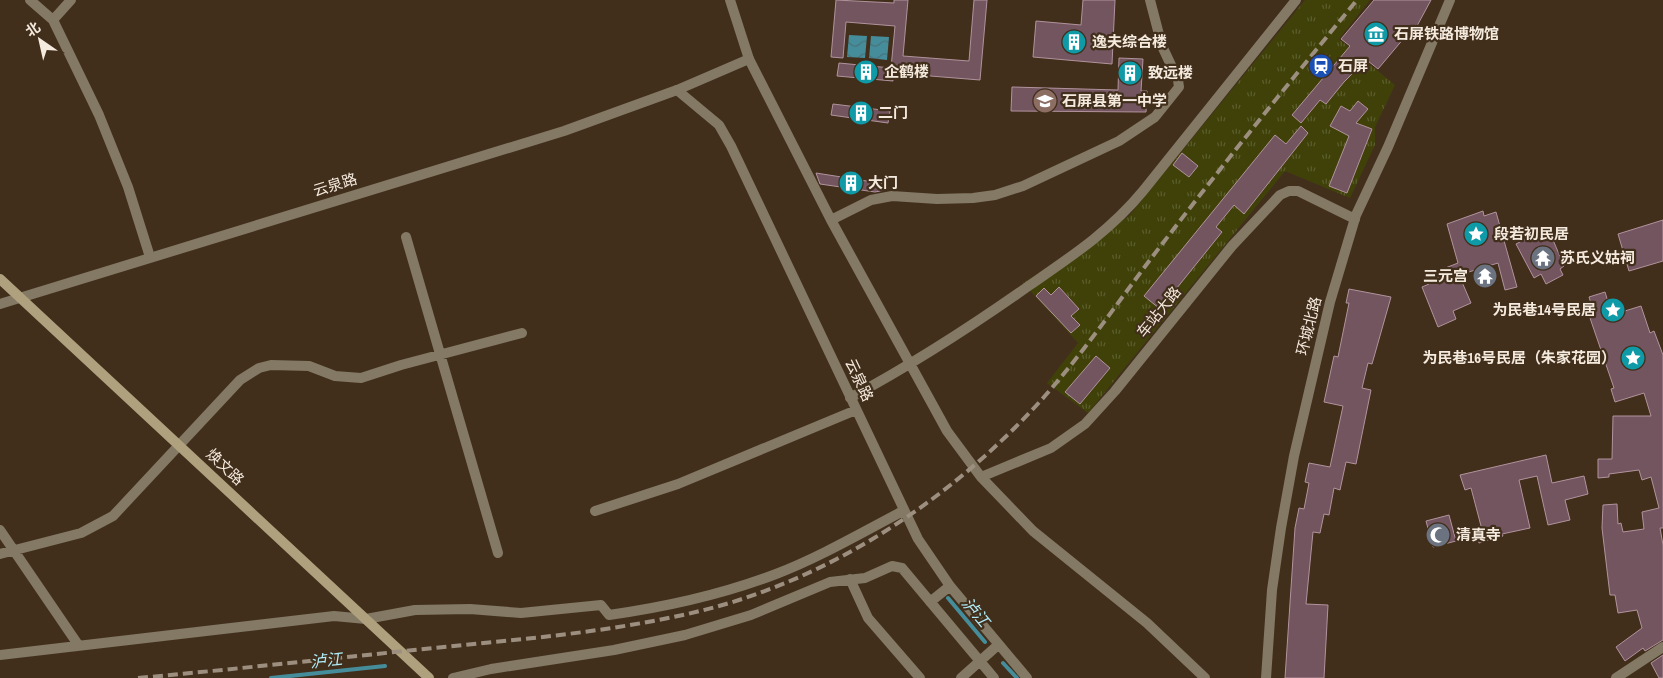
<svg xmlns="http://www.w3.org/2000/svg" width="1663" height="678" viewBox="0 0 1663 678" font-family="'Archivo Narrow','Noto Sans SC',sans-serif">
<defs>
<pattern id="park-tufts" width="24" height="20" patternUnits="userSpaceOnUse" patternTransform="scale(1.25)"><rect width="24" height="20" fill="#3f4109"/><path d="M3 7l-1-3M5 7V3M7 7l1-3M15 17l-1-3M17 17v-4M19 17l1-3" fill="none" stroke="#5b5d2c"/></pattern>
<pattern id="water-waves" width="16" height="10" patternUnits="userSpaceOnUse" patternTransform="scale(1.25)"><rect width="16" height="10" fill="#468d9b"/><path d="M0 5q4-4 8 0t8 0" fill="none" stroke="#47747c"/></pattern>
</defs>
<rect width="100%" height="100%" fill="#412f1c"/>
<!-- park -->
<path fill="url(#park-tufts)" d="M1305 0H1370L1339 39 1395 85 1375 127V145L1350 198 1285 171 1088 413 1047 383 1078 343 1023 283 1129 216Z"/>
<!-- water -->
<path fill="url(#water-waves)" d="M849 35 867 36 865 58 847 57Z
M871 36 889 37 887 60 869 58Z"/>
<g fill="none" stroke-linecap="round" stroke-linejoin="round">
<!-- stream -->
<path stroke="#468d9b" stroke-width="4" d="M948 598 985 642
M1003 663 1017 678
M271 678 385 666"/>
</g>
<!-- building -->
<path fill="#72555f" stroke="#b2939d" d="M836 0 894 3V0H908L903 56 969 61 974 0H987L980 80 893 73V81L837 76 839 63 891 68 895 26 846 22 843 58 831 57Z
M1083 0H1115L1112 64 1033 57 1036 21 1081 25Z
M1374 0H1431L1417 26 1415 25 1378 69 1368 61 1359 72 1356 70 1344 82 1326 104 1320 100 1301 123 1292 115 1350 46 1341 39Z
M1119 58 1143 59 1141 91H1147L1146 112 1011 111 1012 87 1118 90Z
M1358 101 1368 109 1356 123 1372 129 1347 193 1329 186 1349 136 1330 126 1341 106 1350 111Z
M833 104 890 111 888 123 831 115Z
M1301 126 1308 133 1244 214 1234 205 1216 227 1222 232 1160 309 1144 296 1275 135 1286 144Z
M1182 153 1198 166 1189 177 1173 165Z
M816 173 886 184 885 190 875 192 820 184Z
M1483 211 1484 216 1496 212 1517 287 1505 290 1498 263 1459 275 1471 303 1453 311 1456 319 1438 327 1422 287 1429 284 1425 276 1458 263 1447 224Z
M1663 220V261L1629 271 1618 234Z
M1548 228 1564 266 1560 269 1563 275 1546 284 1541 274 1534 278 1516 244Z
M1059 287 1079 309 1071 316 1080 325 1071 333 1036 296 1044 288 1051 295Z
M1349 289 1391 297 1372 364 1368 363 1362 388 1371 390 1356 464 1346 462 1340 490 1334 488 1329 515 1324 514 1320 533 1313 532 1306 604 1328 605 1324 678H1285L1295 528 1299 508 1304 509 1309 483 1305 482 1309 463 1330 467 1343 406 1324 402 1334 356 1338 357 1349 303H1346Z
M1605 292 1612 315 1641 306 1650 333 1654 331 1663 355V528H1660L1663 545V640L1645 651 1643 648 1625 661 1616 647 1642 628 1637 610 1618 613 1615 595H1610L1602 528 1603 505 1617 504 1618 524 1621 523 1623 532 1644 529 1642 512 1659 508 1651 477 1642 480 1639 470 1609 474V477L1598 478V459H1612L1613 416H1651L1644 393 1615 402 1611 389 1614 388 1590 318 1595 317 1589 297Z
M1096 356 1110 368 1080 404 1065 392Z
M1546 455 1552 483 1584 476 1588 494 1565 500 1570 520 1548 525 1537 476 1519 480 1530 528 1502 534 1503 536 1479 543 1475 528 1481 526 1471 488 1465 490 1460 475Z
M1449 515 1456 541 1433 547 1426 521Z
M1663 655V678H1659L1651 663Z"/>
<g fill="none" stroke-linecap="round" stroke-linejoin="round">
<!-- minor -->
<path stroke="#837964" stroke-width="10" d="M30 0 53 20 71 0
M730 0 749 59 831 220 947 431 981 477 1033 531 1147 623 1205 678
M53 20 99 115 128 187 150 257
M677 90 719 125 731 146 918 539 950 586 1027 678
M831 220 871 200 892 196 937 199 973 198 995 195 1023 186 1119 141 1155 117 1179 87 1178 80 1162 46 1150 0
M406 237 498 553
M850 398C913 364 972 326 1030 285 1072 256 1110 231 1143 191L1296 0
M981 477 1051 448 1085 424 1115 391 1232 246 1280 195 1289 191H1298L1355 219
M595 511 678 484 856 410
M0 530 79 646
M0 554 81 533 113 516 240 380 259 368 271 365 309 366 335 376 361 378 401 365 522 333
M850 579 868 618 920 678
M930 602 950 586
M0 655 334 616 366 619 415 610 470 609 521 613 601 605 609 615C666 607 721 595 776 574 820 557 861 533 903 511
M453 678 491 669 614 650 685 635 751 615 830 582 865 578 892 566 902 568 907 574 994 678
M961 678 998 645
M1616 678 1663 647"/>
<!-- tertiary -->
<path stroke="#837964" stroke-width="10" d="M0 304 564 131 677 90 749 59
M1266 678 1272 590 1281 528 1294 456 1330 302 1356 215 1388 147 1450 0"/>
<!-- secondary -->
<path stroke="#b0a17e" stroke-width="10" d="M0 279 429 678"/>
<!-- rail -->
<path stroke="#9d8f7f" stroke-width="4" stroke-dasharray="10 5" stroke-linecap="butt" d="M138 678C237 669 336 658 434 648 523 639 613 632 700 611 827 580 944 504 1033 409 1081 358 1123 294 1166 239 1228 158 1292 79 1357 0"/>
</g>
<!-- icons -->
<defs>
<symbol id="museum-disc" viewBox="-11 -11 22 22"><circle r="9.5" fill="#0f9aa8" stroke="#412f1c"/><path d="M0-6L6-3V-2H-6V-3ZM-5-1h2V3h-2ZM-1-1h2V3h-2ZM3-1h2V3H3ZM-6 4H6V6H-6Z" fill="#fff"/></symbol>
<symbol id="building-disc" viewBox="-11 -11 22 22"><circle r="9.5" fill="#0f9aa8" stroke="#412f1c"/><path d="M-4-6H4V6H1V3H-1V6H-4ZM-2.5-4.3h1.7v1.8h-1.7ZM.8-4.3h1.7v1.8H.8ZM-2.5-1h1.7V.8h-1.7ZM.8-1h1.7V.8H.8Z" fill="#fff"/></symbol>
<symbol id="station-disc" viewBox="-11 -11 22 22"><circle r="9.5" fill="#1a4fb4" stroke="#412f1c"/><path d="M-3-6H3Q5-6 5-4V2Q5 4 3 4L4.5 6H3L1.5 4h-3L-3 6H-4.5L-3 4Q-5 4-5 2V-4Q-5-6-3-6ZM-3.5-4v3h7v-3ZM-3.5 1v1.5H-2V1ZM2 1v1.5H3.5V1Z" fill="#fff"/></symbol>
<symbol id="school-disc" viewBox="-11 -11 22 22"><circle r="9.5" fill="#8d6e63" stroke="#412f1c"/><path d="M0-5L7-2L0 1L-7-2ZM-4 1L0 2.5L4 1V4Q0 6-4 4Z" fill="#fff"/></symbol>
<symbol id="sight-disc" viewBox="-11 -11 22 22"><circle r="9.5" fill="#0f9aa8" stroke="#412f1c"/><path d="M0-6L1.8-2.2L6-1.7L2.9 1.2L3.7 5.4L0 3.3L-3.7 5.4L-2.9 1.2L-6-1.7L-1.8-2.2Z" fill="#fff"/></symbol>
<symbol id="temple-disc" viewBox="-11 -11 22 22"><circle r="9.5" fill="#6b7280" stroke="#412f1c"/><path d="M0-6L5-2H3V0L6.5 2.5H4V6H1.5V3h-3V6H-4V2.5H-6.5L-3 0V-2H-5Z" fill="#fff"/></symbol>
<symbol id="mosque-disc" viewBox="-11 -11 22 22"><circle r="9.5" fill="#6b7280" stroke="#412f1c"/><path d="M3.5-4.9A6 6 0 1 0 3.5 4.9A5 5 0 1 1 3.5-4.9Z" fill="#fff"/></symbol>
</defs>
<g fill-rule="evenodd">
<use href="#museum-disc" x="1362" y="20" width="28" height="28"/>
<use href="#building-disc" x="1060" y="28" width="28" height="28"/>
<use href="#station-disc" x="1307" y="52" width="28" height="28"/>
<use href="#building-disc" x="852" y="58" width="28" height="28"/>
<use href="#building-disc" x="1116" y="59" width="28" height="28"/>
<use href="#school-disc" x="1031" y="87" width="28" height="28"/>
<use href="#building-disc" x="847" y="99" width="28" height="28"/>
<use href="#building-disc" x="837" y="169" width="28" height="28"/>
<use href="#sight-disc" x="1462" y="220" width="28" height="28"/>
<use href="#temple-disc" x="1529" y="244" width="28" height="28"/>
<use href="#temple-disc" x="1471" y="262" width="28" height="28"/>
<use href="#sight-disc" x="1599" y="296" width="28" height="28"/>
<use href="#sight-disc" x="1619" y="344" width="28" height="28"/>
<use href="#mosque-disc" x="1424" y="521" width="28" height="28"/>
</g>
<g text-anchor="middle" stroke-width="4.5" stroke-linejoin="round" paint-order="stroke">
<!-- poi labels -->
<g font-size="15" font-weight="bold" fill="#f5eade" stroke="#412f1c" text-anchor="start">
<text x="1394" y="39">石屏铁路博物馆</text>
<text x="1092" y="47">逸夫综合楼</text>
<text x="1338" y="71">石屏</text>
<text x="884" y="77">企鹤楼</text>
<text x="1148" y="78">致远楼</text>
<text x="1062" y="106">石屏县第一中学</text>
<text x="878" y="118">二门</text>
<text x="868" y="188">大门</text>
<text x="1494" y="239">段若初民居</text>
<text x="1560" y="263">苏氏义姑祠</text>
<text x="1468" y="281" text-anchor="end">三元宫</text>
<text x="1596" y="315" text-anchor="end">为民巷14号民居</text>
<text x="1616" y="363" text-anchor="end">为民巷16号民居（朱家花园）</text>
<text x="1456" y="540">清真寺</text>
</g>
<!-- street labels -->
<g font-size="15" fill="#f5eade" stroke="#412f1c">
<text transform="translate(335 185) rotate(-17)" y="5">云泉路</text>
<text transform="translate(1159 312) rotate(-51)" y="5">车站大路</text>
<text transform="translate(1309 326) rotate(-76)" y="5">环城北路</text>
<text transform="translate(859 380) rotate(65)" y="5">云泉路</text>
<text transform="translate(225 467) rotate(43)" y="5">焕文路</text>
</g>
<!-- water labels -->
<g font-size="16" font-style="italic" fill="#b1ecf9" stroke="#412f1c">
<text transform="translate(976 612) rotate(50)" y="6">泸江</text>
<text transform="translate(326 660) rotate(-6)" y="6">泸江</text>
</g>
</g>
<!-- north arrow -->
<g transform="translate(40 40) rotate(326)" stroke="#412f1c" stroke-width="4" paint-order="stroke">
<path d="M0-4L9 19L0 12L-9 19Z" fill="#f5eade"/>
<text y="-8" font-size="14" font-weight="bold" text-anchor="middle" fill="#f5eade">北</text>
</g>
</svg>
